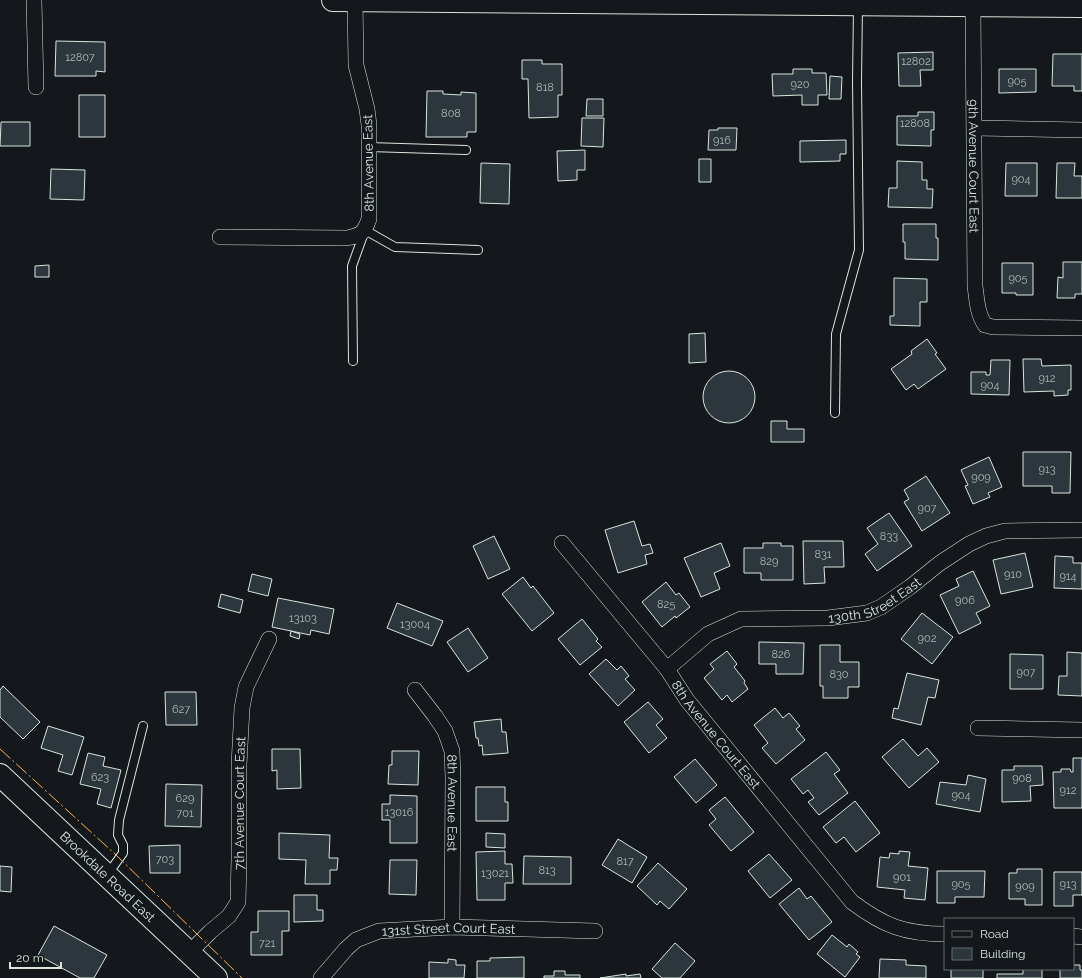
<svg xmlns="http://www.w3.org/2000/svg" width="1082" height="978" viewBox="0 0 1082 978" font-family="Raleway,sans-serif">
<rect width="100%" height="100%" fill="#14181c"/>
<!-- building -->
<path fill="#2c363c" stroke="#d8e6dc" d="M56 41 105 42V72L96 71V76H55Z
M933 52V70H920L921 86H899L898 53Z
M1053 54H1082V91H1074V86H1052Z
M522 60H542V64H562V95H558V117L529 118 528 79H522Z
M793 69H812V73H826L827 95H818V105H802V95L773 96 772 74H793Z
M999 69H1036V92L999 93Z
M830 76 842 77 841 99H829Z
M427 91H443V94L461 95V92L476 93V132H467V137H426Z
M79 95H105V137H79Z
M587 99H603V116H586Z
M918 112H934V130H931V146L897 145V116H918Z
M582 118H604L603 147 581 146Z
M1 122H30V146H0Z
M718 128H737L736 150H708L709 130H718Z
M846 140V154H840V161L800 162V141Z
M585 150V170H577V180L558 181 557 151Z
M699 159H711V182H699Z
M897 161 922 162V180H927V189H933L932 208 888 207 889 188H897Z
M481 163 510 164 509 204 480 203Z
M1006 163H1037V196H1005Z
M1057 163H1075L1074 176H1082V198H1056Z
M51 169 85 170 84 200 50 199Z
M903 224H936V238H938V260L905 259V242H903Z
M1063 262H1082V294H1075V298H1057L1058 277 1063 278Z
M1002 263H1033V295H1016V293H1002Z
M49 265V277H35V266Z
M894 278 927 279V302H920V326L890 325V316H894Z
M705 333 706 362 689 363V334Z
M927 339 937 353 935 354 946 369 918 389 914 384 906 390 891 369 912 354 911 351Z
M1023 359H1041L1042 366 1071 365V390H1068V395L1054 396V391L1024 392Z
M991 360H1010L1009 395 971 394V372H986V375H990Z
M703 397a26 26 0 1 1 52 0a26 26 0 1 1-52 0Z
M771 421H787V429H804V442H771Z
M1023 452H1071L1070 493H1052V486H1023Z
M989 457 1002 487 988 493 990 497 973 504 965 486 968 485 961 470Z
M926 476 950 513 922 531 904 502 909 499 904 490Z
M889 513 912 546 877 571 865 554 878 544 867 528Z
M634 521 642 546 650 544 653 553 645 555 647 564 618 573 605 530Z
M494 536 510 569 488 579 473 546Z
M803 541H843L844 567H824L825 583 804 584Z
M721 543 730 566 714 573 720 589 701 597 684 558Z
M763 543H781V546H793V580H761V573H744V548H763Z
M1025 553 1033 587 1001 594 993 560Z
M1055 556 1073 557V563H1082V589L1054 588Z
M973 571 990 606 976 613 981 623 959 634 940 595 959 586 956 579Z
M252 574 272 579 268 596 248 591Z
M523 577 531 588 533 586 554 613 532 631 502 594Z
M666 582 676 595 679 593 690 607 676 618 675 616 662 627 642 602Z
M221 594 243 600 240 613 218 607Z
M278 598 334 609 329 634 311 630 310 635 272 627Z
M397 603 443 621 432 646 387 628Z
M922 613 953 637 932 664 901 639Z
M582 619 598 639 596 641 602 647 580 665 558 639Z
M468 628 488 658 468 672 447 642Z
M291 631 300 634 299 639 290 636Z
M759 642 804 643 803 674H776V664H759Z
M820 645H840V662H859V687H848V698H823V686H820Z
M727 651 737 664 734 667 745 681 744 683 748 689 732 702 727 695 722 700 704 678 714 669 710 664Z
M1067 652 1082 653V696L1058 695 1059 676H1067Z
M1010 654 1043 655V689H1010Z
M606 659 617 670 621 666 629 676 625 679 635 690 618 706 589 674Z
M907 673 939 680 935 698 928 697 921 725 892 718 894 708 898 709Z
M3 686 40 722 23 739 0 717V690Z
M165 692H196L197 725H166Z
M648 702 663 719 656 725 667 738 649 753 624 722Z
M775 708 783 718 789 713 800 726 796 729 805 740 776 764 762 748 768 743 754 725Z
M501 719 502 732H506L508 753 483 755 482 745 479 746 478 738H476L474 722Z
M48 726 84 737 72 775 58 771 63 755 41 748Z
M903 739 918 756 927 748 939 762 909 788 882 757Z
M272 749H300L301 788 277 789V770L272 771Z
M392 751H419L418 785 388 784 389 765H392Z
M826 752 840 770 834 774 848 793 819 815 808 802 814 798 808 790 803 794 791 779Z
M88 753 105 757 103 766 121 770 111 808 97 804 101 789 80 784Z
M1073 758H1082V808H1054L1053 772H1061V769H1070L1071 772H1073Z
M695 759 717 785 696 803 674 777Z
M1014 766H1042L1043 785 1030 786 1031 801 1002 802V770H1014Z
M968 775 986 779 980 812 936 804 940 782 966 785Z
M166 784 202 785 201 827 165 826Z
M476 787H505V802H508V821H476Z
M390 795 417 796V843H390V820H382V804H390Z
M725 797 754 832 731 851 709 825 716 819 709 810Z
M855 801 880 833 856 852 844 837 836 843 823 827Z
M279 833 330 835 329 858H338L337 870H330V884H305L306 860 279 859Z
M486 833 505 834V848L486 847Z
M618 839 647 857 632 883 602 865Z
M180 845V873H150L149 846Z
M505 851V864H512L513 883H505V900H477L476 852Z
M899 851 910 852 908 866 928 868 925 900 904 898 905 890 877 887 880 857 889 858 890 853 899 854Z
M769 854 792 880 770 898 748 871Z
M524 856 571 857V884H523Z
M390 860H417L416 895 389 894Z
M658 863 687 889 669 909 660 901 657 905 637 886Z
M0 866 12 867 11 892 0 891Z
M1017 869H1042V905H1025V899H1009V873H1017Z
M937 871H985L984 897H955V903H937Z
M1054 872H1082V895H1073V906H1054Z
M799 888 807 899 811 896 832 922 809 940 779 904Z
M294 895H317V910H323V921L294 922Z
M258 911H289V931H282V955H251V932H258Z
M54 926 107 955 94 978H80L38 955Z
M832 935 847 947 849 944 858 952 856 954 860 957 845 977 817 954Z
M675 943 695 961 680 978H662L652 969Z
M524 957V978H477V961H490V958Z
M448 959 456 960V965H465L464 978H429V962L448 963Z
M880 959 906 960V965L926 966V978H879Z
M1073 965H1080V970H1082V978H1060V969H1073Z
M951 969H983V978H951Z
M1023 969H1042V978H997V974H1023Z
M554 971H565V975H580V978H544V976H554Z
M626 974V976L640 974 641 978H600Z"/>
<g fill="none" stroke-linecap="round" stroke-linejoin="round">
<defs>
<path id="lane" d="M369 147 466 150
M353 361 352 266 365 230 395 247 478 250
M835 413 836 334 859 250 857 82 858 5
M107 875 123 853V845L118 835 119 820 143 726"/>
<g id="street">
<path d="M34 0 36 87"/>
<path id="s1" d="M973 5 975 286C977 300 977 313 985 325L993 327 1082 328"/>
<path d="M975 128 1082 130"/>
<path d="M220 237 347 238C362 235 364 233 369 219V125L367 109 356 65 355 0"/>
<path id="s2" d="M562 543 667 669 687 700 852 902C884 926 905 934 945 934"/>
<path id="s3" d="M667 669 708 634 741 619 828 618 867 613 881 607 910 587 940 563 969 544 986 536 1005 531 1082 530"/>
<path id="s4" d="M415 690 435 716 445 731 452 751 453 777 452 927"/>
<path d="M978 728 1082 730"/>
<path d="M1073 936 1082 937"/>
<path id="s5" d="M189 953 210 932 229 916 238 902 239 858V765L242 708 246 687 269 639"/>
<path id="s6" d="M321 978 346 949 356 940 379 931 452 927 595 931"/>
</g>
<g id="secondary">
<path d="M333 0 1082 6"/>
<path id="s7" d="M0 775 216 978"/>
</g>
</defs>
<!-- lane casing -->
<use href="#lane" stroke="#d8e6dc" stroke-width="10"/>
<!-- street casing -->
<use href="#street" stroke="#d8e6dc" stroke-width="16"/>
<!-- secondary casing -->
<use href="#secondary" stroke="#d8e6dc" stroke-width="24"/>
<!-- lane -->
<use href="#lane" stroke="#14181c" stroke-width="8"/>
<!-- street -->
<use href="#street" stroke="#14181c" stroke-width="15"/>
<!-- secondary -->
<use href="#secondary" stroke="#14181c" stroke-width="22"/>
<!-- power -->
<path stroke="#ffb74d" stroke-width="1" stroke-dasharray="14 3 2 3" stroke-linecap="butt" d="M0 749 115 854 242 978"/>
</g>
<g text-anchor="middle" stroke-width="3" stroke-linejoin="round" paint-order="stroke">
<!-- number labels -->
<g font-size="11" fill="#adbab4">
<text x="80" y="61">12807</text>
<text x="916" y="65">12802</text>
<text x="1017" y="85">905</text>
<text x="800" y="88">920</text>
<text x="545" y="91">818</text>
<text x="451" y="117">808</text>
<text x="915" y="127">12808</text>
<text x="722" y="144">916</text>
<text x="1021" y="183">904</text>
<text x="1018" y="282">905</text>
<text x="1047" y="382">912</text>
<text x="990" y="389">904</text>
<text x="1047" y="473">913</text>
<text x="981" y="481">909</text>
<text x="927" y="512">907</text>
<text x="889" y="540">833</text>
<text x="823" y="558">831</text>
<text x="769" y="565">829</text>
<text x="1013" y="578">910</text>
<text x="1068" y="580">914</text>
<text x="965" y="604">906</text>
<text x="666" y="608">825</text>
<text x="303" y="622">13103</text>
<text x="415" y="628">13004</text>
<text x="927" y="642">902</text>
<text x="781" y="658">826</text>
<text x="1026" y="676">907</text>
<text x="839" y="678">830</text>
<text x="181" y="713">627</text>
<text x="100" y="781">623</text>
<text x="1022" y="782">908</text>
<text x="1068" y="794">912</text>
<text x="961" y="799">904</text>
<text x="185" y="802">629</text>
<text x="399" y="816">13016</text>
<text x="185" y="817">701</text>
<text x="165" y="863">703</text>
<text x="625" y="865">817</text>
<text x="547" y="874">813</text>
<text x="495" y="877">13021</text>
<text x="902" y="881">901</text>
<text x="961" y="888">905</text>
<text x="1068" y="888">913</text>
<text x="1025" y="890">909</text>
<text x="267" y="947">721</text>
</g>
<!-- street labels -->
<g font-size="13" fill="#d8e6dc" stroke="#14181c">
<text transform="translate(368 163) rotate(-91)" y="5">8th Avenue East</text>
<text dy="5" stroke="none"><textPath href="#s1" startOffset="161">9th Avenue Court East</textPath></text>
<text dy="5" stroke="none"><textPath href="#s3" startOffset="228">130th Street East</textPath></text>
<text dy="5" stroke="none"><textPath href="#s2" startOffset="246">8th Avenue Court East</textPath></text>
<text dy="5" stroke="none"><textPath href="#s5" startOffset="170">7th Avenue Court East</textPath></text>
<text dy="5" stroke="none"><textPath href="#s4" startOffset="124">8th Avenue East</textPath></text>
<text dy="5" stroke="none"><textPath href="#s7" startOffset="148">Brookdale Road East</textPath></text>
<text dy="5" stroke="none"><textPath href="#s6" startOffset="146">131st Street Court East</textPath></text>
</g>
</g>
<!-- legend -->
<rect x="944" y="918" width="130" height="52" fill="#14181c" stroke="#626a69"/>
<rect x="952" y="931" width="20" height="6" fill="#14181c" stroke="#626a69"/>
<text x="980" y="938" font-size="12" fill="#d8e6dc">Road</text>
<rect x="952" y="948" width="20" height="12" fill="#2c363c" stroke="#626a69"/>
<text x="980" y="958" font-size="12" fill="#d8e6dc">Building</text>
<!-- scale -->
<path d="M10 962v6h51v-6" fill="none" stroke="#d8e6dc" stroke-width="2"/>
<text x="16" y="962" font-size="12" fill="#d8e6dc" stroke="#14181c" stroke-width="3" paint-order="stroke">20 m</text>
</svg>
